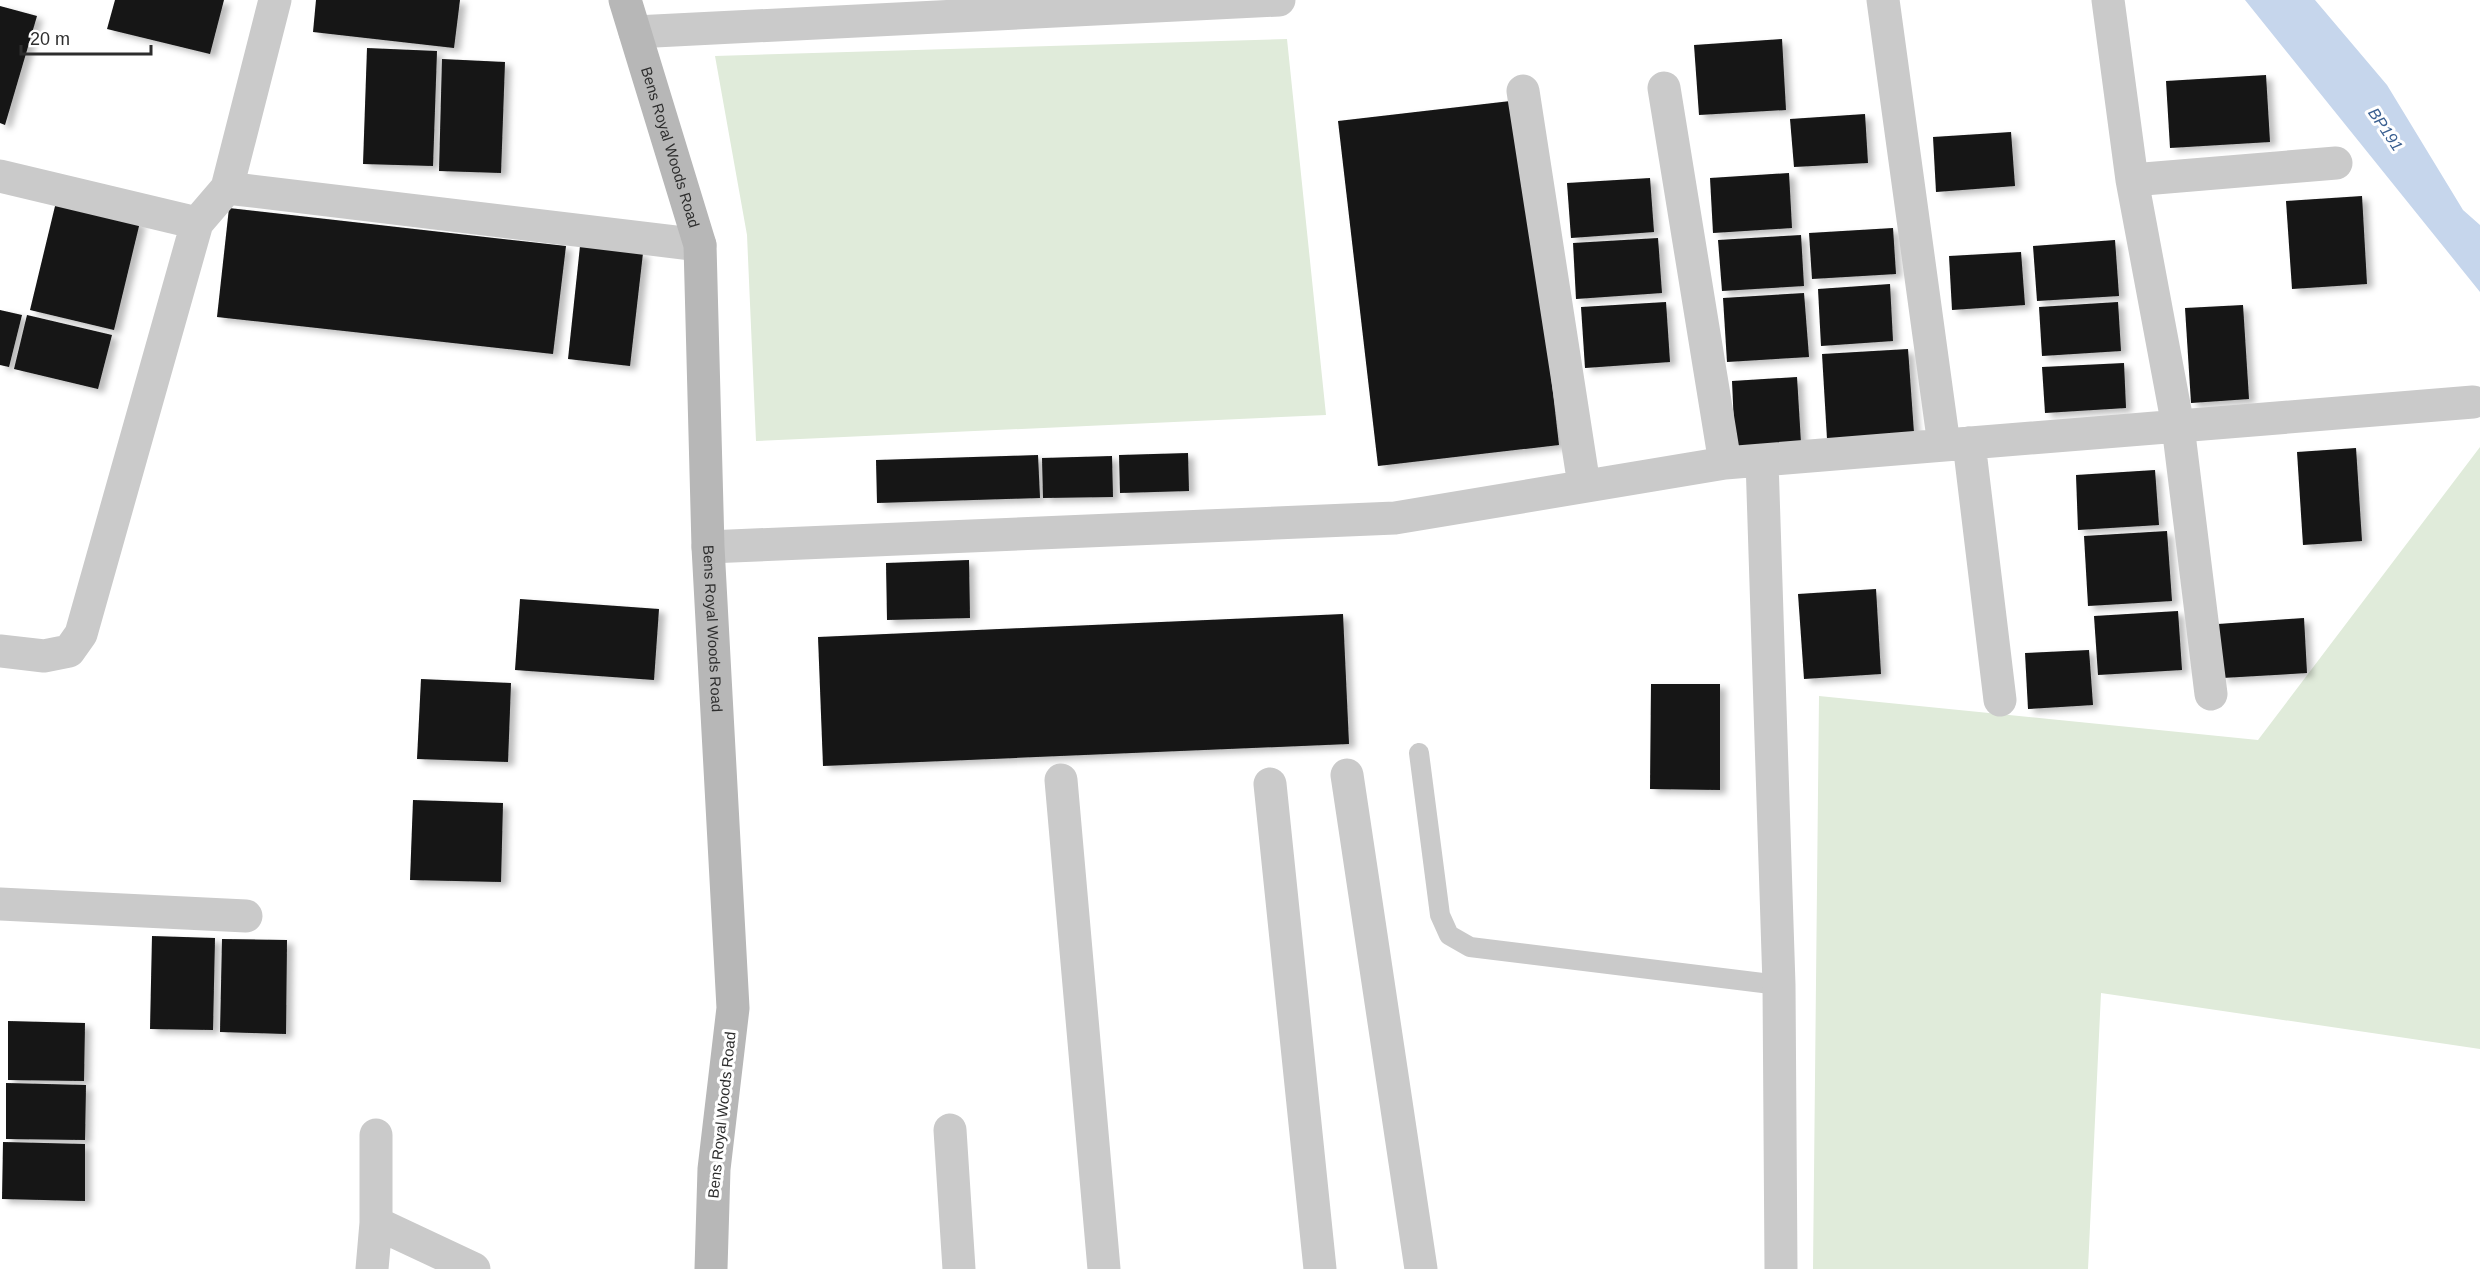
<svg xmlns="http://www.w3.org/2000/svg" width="2480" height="1269" viewBox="0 0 2480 1269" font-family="Helvetica,sans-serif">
<defs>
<filter id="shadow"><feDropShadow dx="6" dy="4" stdDeviation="3" flood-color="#0004"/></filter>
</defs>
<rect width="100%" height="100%" fill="#fff"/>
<!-- green -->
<path fill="#e0ebda" d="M1287 39 1326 415 756 441 747 235 715 56Z
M2480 447V1049L2101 993 2088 1269H1813L1819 696 2258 740Z"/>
<!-- water -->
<path fill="#c6d6ec" d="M2245 0H2315L2387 85 2463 210 2480 225V292Z"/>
<!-- building -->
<path fill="#141414" filter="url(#shadow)" d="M115 0H224L210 54 107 29Z
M316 0H460L454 48 313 32Z
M0 6 37 16 5 125 0 123Z
M1782 39 1786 110 1699 115 1694 45Z
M367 48 437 51 433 166 363 164Z
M442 59 505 62 501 173 439 171Z
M2266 75 2270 142 2170 148 2166 81Z
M1519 100 1559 445 1378 466 1338 121Z
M1865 114 1868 163 1794 167 1790 119Z
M2011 132 2015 186 1936 192 1933 137Z
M1789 173 1792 228 1713 233 1710 178Z
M1650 178 1654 232 1571 238 1567 183Z
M2362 196 2367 284 2292 289 2286 201Z
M56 202 140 222 114 330 30 310Z
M229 208 566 246 553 354 217 317Z
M1893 228 1896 274 1812 279 1809 233Z
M1801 235 1804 286 1722 291 1718 240Z
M1658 238 1662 293 1576 299 1573 243Z
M2115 240 2119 296 2037 301 2033 246Z
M580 246 643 253 630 366 568 359Z
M2021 252 2025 305 1952 310 1949 256Z
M1890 284 1893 341 1821 346 1818 289Z
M1804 293 1809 357 1727 362 1723 298Z
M1666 302 1670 362 1585 368 1581 307Z
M2118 302 2121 351 2042 356 2039 307Z
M2243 305 2249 399 2191 403 2185 308Z
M0 310 22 315 9 367 0 365Z
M27 315 112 335 98 389 14 369Z
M1908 349 1914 433 1827 439 1822 354Z
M2124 363 2126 408 2045 413 2042 367Z
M1797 377 1801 443 1735 447 1732 381Z
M2356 448 2362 541 2303 545 2297 452Z
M1188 453 1189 491 1120 493 1119 455Z
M1038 455 1040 498 877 503 876 460Z
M1112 456 1113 497 1043 498 1042 458Z
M2155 470 2159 525 2078 530 2076 475Z
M2167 531 2172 601 2088 606 2084 536Z
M969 560 970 618 887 620 886 563Z
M1876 589 1881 674 1804 679 1798 594Z
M520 599 659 609 654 680 515 670Z
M2178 611 2182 670 2098 675 2094 616Z
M1343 614 1349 744 823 766 818 637Z
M2304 618 2307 673 2222 678 2218 624Z
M2089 650 2093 705 2028 709 2025 653Z
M421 679 511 683 508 762 417 759Z
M1651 684H1720V790L1650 789Z
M413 800 503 803 501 882 410 880Z
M152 936 215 938 213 1030 150 1029Z
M222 939 287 940 286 1034 220 1032Z
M8 1021 85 1023 84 1081 8 1080Z
M6 1083 86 1085 85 1140 6 1139Z
M3 1142 85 1144V1201L2 1199Z"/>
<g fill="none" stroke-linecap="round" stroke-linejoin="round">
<!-- lane -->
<path stroke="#cacaca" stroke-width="20" d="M1419 753 1440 915 1449 935 1470 947 1779 985"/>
<!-- street -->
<path stroke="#cacaca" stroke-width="33" d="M1883 0 1944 445
M2108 0 2132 180 2178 426 2211 694
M635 32 1279 0
M1664 88 1725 463
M1523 91 1584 485
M0 176 197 223
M2132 180 2336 163
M227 188 700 245
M1969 443 2000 700
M1762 460 1779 985 1781 1269
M708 547 1395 518 1725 463 2473 402
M0 651 44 656 69 651 81 634 197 223 227 188 275 0
M1347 775 1421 1269
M1061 780 1104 1269
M1270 784 1320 1269
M0 904 246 916
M950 1130 959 1269
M376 1223 474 1269
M372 1269 376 1223V1135"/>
<!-- secondary -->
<path stroke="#b7b7b7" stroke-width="33" id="s1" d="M625 0 700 245 708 547 733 1008 714 1169 711 1269"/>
</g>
<g text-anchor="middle" stroke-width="6" stroke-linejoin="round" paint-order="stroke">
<!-- street labels -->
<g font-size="15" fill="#2d2d2d" stroke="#fff">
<text dy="5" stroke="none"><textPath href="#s1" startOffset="154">Bens Royal Woods Road</textPath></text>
<text dy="5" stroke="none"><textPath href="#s1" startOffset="640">Bens Royal Woods Road</textPath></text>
<text transform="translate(722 1115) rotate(-84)" y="5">Bens Royal Woods Road</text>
</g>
<!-- water labels -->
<g font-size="16" font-style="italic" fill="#3a5f90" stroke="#fff">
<text transform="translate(2386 129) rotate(56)" y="6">BP191</text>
</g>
</g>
<!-- scale -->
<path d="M21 45v9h130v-9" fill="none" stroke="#2d2d2d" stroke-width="3"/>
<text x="30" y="45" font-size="18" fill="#2d2d2d" stroke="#ffffff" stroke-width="4.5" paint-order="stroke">20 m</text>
</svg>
